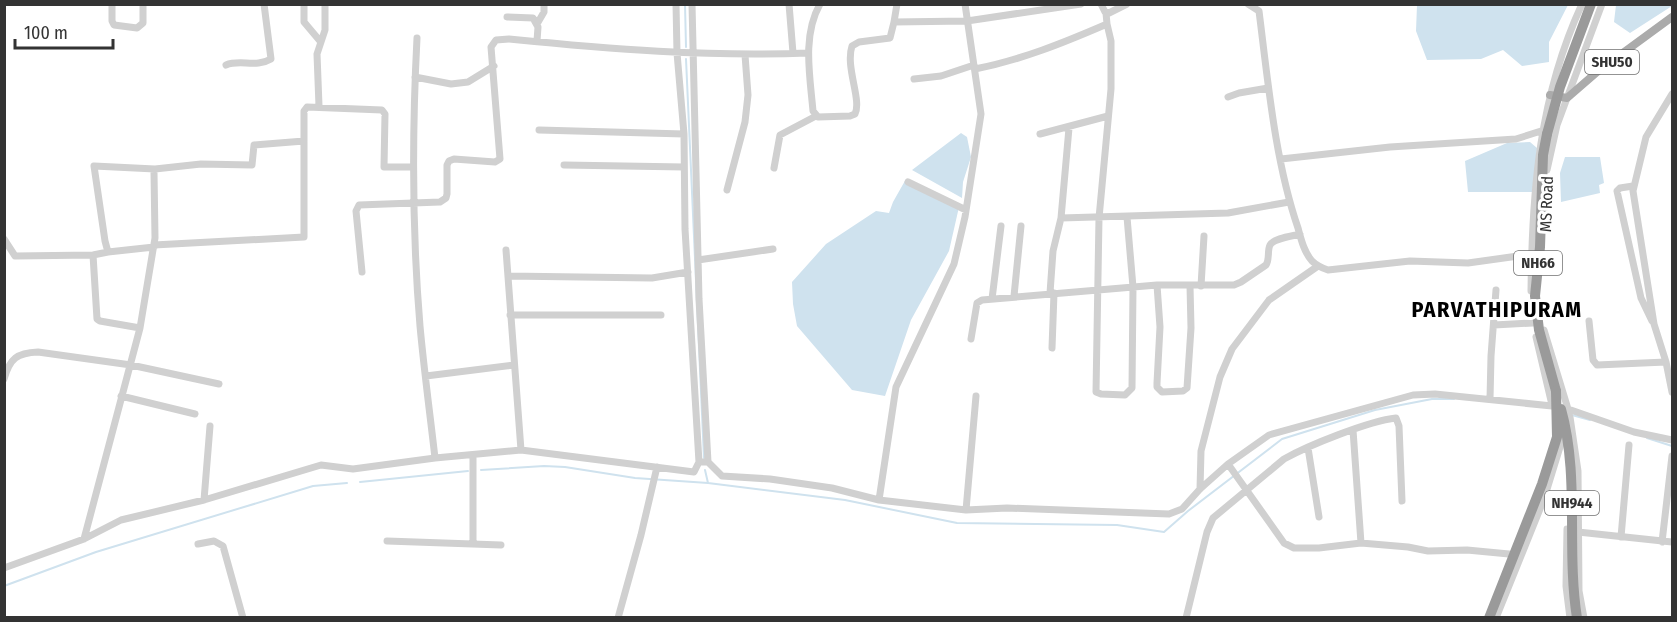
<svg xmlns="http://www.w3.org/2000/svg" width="1677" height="622" viewBox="0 0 1677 622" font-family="'Fira Sans Condensed',sans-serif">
<rect width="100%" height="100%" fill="#fff"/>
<!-- water -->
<path fill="#cfe2ee" d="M1417 5V4L1568 5 1549 42V62L1522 66 1503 50 1481 59 1427 60 1416 31Z
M1616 5 1672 4V6L1630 33 1614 22Z
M961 133 967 137 971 157 963 182 962 198 912 170Z
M1530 142 1537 148 1533 192H1468L1465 161 1507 143Z
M1565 157H1600L1604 183 1599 185 1600 193 1561 202 1560 173Z
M906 179 959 207 949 251 911 320 885 396 852 390 797 326 793 304 792 282 826 244 876 211 889 213 893 202Z"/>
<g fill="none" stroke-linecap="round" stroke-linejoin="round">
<!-- stream -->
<path stroke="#cfe2ee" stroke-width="2" d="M685 4 686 47
M686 59 704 458
M1572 415 1590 420
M1647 438 1672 446
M481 470 544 466 565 467 635 478 708 483 845 500 957 523 1117 525 1164 532 1188 511 1282 439 1375 410 1432 399H1454
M705 470 708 483
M360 482 468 471
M4 586 96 552 313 486 347 483"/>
<!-- minor -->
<path stroke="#d0d0d0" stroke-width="7" d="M112 4V21L114 25 137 28 143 23V4
M304 4V22L320 41
M676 4 677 53 684 134 685 229 699 462
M692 4 699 299 708 462
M789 4 793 53
M820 4C802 36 810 76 813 111L818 117 850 116 855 114C862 100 845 67 852 46L859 42 890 38 894 22 967 21 1081 4
M1101 4 1105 12 1109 13 1127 4
M1248 4 1259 11C1268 82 1275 161 1298 228 1301 239 1304 252 1312 261 1317 266 1322 268 1328 270L1410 261 1468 263 1532 254
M507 17 533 18 538 27 537 41
M894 22 897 4
M537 24 544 12V4
M1107 24 1111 41V89L1099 218 1096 392 1101 394 1125 395 1132 388 1133 287 1127 217
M417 38C412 134 412 230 420 326 424 370 430 414 435 458
M226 65C240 59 256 68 271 59L264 4
M975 69C1021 60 1063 43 1107 24L1106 13
M415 77 451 84 468 82 494 66
M914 79 941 76 974 65
M1672 94 1646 137 1633 191 1654 324 1666 362 1672 392
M1228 97 1239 93 1268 88
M319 106 317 54 325 30V4
M539 130 684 134
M1040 134 1108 116
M1281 159 1390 147 1516 139 1541 131
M564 165 684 167
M774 168 780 135 816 116
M1547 170 1557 125 1602 4
M908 182 966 210
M1633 186 1620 188 1617 191 1641 298 1652 321
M727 190 745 122 748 95 745 55
M1061 218 1228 213 1289 202
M1545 230 1547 199
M4 239 15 256 93 255 108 252 105 241 94 166 155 169
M154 245 304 237V111L307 107 382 110 385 114 384 167H413
M506 250 521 450
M108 252 154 247
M93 255 97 319 100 321 140 328
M698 260 773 249
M362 272 356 211 359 205 440 202 446 198 447 194V165L449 161 454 159 495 162 500 159 491 47 496 40 509 39C609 49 708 57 808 53
M508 276 652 278 688 272
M1157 285 1160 327 1157 383V387L1162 392 1183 391 1187 388 1191 328 1190 286
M1201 286 1204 236
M1531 291C1532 191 1539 97 1582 4
M1050 293 1053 251 1061 218 1069 128
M1014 296 1021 226
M992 299 1001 226
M510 315H661
M1589 321 1593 360 1597 365 1666 362
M1494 325 1533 323
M1544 330 1568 409 1567 423
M1536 337 1552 405
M971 339 977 303 982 300 1157 285H1234L1241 282 1266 265C1270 259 1267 251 1270 245 1274 238 1293 236 1300 234
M1052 348 1054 293
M426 376 514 365
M4 379C10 358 17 353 38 352L131 365 219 384
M121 396 195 414
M1490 399 1491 356 1496 290
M1570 417 1578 471 1579 591 1584 618
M1353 430 1361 543
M1308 448 1319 517
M473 455V544
M1228 464 1284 543 1294 548H1319L1361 543 1408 547 1428 551 1467 550 1509 554
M1200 489 1201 451 1220 377 1232 349 1269 300 1318 266
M204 500 210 426
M879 500 896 387 954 264 965 217 981 114 965 4
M966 510 976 396
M1567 529 1566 586 1570 618
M1578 532 1672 542
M1621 537 1629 445
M84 539 140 328 155 238 154 172 155 169 201 164 252 165 254 145 304 141
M387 541 501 545
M1662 542 1672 456
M198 544 214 541 223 546 243 618
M4 568 84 539 121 520 204 500 321 465 353 469 435 458 521 450 694 472 699 462H708L722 476 770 479 832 488 879 500 966 510 1007 508 1169 514 1182 509 1200 489 1228 464 1269 435 1413 395 1435 394 1552 406 1568 409 1634 432 1672 440
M618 618 641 535 657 467
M1186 618 1207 532 1213 518 1284 459C1309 445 1369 421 1396 418L1399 426 1402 501
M1496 618 1544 499 1564 434"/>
<!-- major -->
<path stroke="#ababab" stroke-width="8" d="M1550 95 1567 98 1597 72 1672 17"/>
<!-- highway -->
<path stroke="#9a9a9a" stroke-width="10" d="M1547 134 1543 155 1540 247 1535 296 1539 330 1556 391"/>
<!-- highway-bridge -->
<path stroke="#9a9a9a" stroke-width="10" d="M1547 134 1560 87 1591 4
M1561 409C1580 477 1566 548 1577 618
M1489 618 1542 484 1557 437 1556 391"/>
</g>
<g text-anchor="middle" stroke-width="6" stroke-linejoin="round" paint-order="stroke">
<!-- shield labels -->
<g fill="#fff" stroke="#707070" stroke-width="1.5">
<rect x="1585" y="50" width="54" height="24" rx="4.5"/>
<rect x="1514" y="251" width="48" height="24" rx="4.5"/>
<rect x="1545" y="491" width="54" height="24" rx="4.5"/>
</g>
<g font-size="15" font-weight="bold" fill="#333">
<text x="1612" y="67">SHU50</text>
<text x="1538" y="268">NH66</text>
<text x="1572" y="508">NH944</text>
</g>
<!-- street labels -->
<g font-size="16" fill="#333" stroke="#fff">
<text transform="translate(1546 204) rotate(-88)" y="6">MS Road</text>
</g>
<!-- district labels -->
<g font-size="22" font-weight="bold" letter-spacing="1.5" fill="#000" stroke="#fff">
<text x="1497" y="317">PARVATHIPURAM</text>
</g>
</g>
<!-- border -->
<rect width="1677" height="622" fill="none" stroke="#333333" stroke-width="12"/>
<!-- scale -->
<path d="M15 39v9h98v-9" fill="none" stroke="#333333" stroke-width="3"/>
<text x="24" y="39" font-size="18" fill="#333333" stroke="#ffffff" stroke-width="4.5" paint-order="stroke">100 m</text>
</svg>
